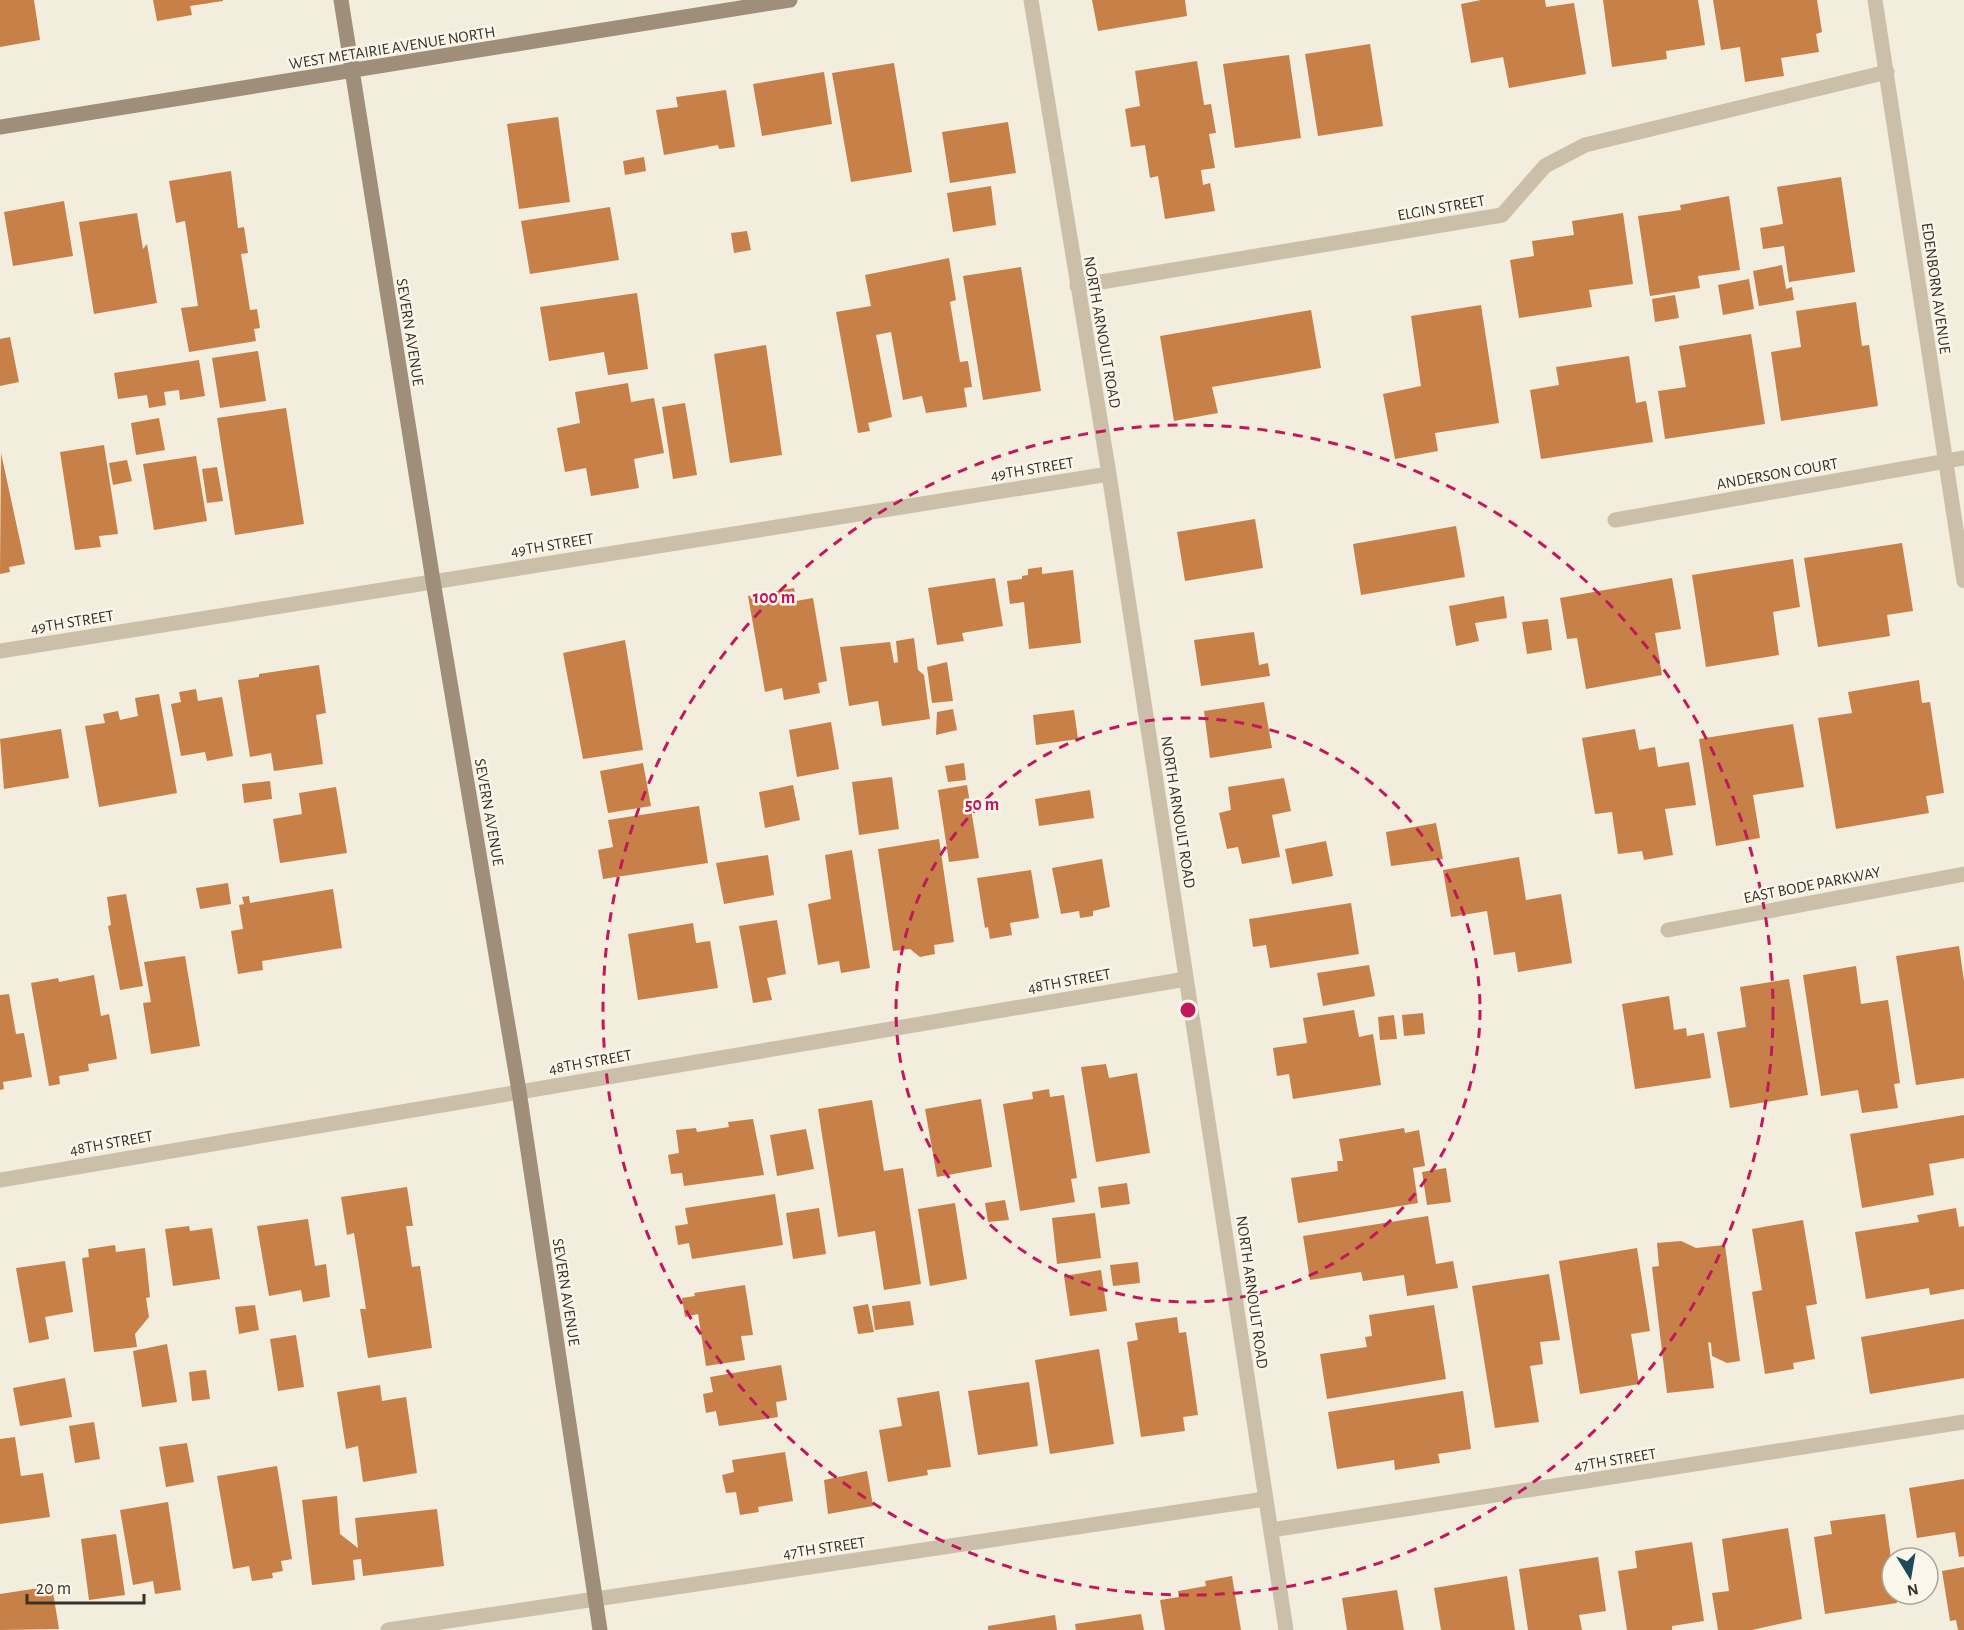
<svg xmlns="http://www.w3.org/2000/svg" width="1964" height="1630" viewBox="0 0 1964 1630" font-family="'Alegreya Sans',sans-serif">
<rect width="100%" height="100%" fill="#f2eddd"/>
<!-- building -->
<path fill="#c68048" d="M0 0H34L40 40 0 47Z
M153 0H223V1L190 6 192 15 157 21Z
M1092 0H1185L1187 16 1098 31Z
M1481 0H1545L1546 7 1574 3 1586 74 1509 88 1503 57 1471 63 1461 4Z
M1603 0H1698L1705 45 1666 51 1667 59 1612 67Z
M1713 0H1817L1822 32 1816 34 1819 52 1781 58 1784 76 1745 82 1740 47 1721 50Z
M1370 44 1383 126 1318 136 1305 54Z
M1289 55 1301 138 1235 148 1223 64Z
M1197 61 1204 105 1211 104 1216 133 1209 134 1215 168 1201 170 1203 185 1210 183 1215 211 1165 219 1158 176 1150 178 1145 145 1131 147 1125 109 1140 106 1135 71Z
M894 63 912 172 851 182 832 73Z
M824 72 832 124 762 136 753 84Z
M726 90 735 147 719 149 718 145 664 155 656 110 678 107 676 97Z
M558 117 570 202 519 209 507 124Z
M1008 122 1016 173 950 183 942 132Z
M644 157 646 171 625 175 623 161Z
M231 171 238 228 244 227 248 253 241 254 250 310 257 309 260 328 254 329 256 341 189 352 181 308 198 306 185 221 176 223 169 181Z
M1841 177 1855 272 1789 282 1784 246 1763 249 1760 228 1783 224 1777 187Z
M991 186 996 225 953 232 947 193Z
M1729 196 1740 270 1698 276 1700 288 1650 296 1638 216 1681 210 1680 205Z
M64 201 73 256 13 266 4 212Z
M610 207 619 260 530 274 521 221Z
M137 213 143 249 147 244 157 303 94 314 79 222Z
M1623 213 1633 284 1589 290 1592 307 1519 318 1510 260 1534 256 1532 241 1574 235 1572 221Z
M747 231 751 250 734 253 731 233Z
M949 258 956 300 950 302 960 362 968 361 972 387 964 388 967 407 926 413 922 396 903 400 891 332 876 335 892 417 868 423 870 431 858 433 836 312 871 306 865 275Z
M1782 265 1786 289 1792 287 1794 300 1759 306 1753 271Z
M1021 267 1041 391 983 400 963 276Z
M1749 279 1754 309 1723 315 1718 285Z
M637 293 648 369 608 375 604 352 549 361 540 307Z
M1675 295 1679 318 1655 322 1652 299Z
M1856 302 1862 346 1869 345 1878 406 1781 421 1771 352 1801 347 1796 311Z
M1481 305 1499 423 1435 433 1438 451 1395 459 1383 394 1421 386 1411 316Z
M1311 310 1321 368 1212 387 1218 413 1174 421 1160 336Z
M1751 334 1765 424 1665 439 1658 391 1686 387 1679 346Z
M10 337 19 382 0 386V339Z
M766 345 782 455 730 463 714 354Z
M258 351 266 401 220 408 212 358Z
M1629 356 1636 403 1646 401 1653 442 1541 459 1530 390 1559 385 1556 367Z
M199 360 205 396 180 400 179 390 164 392 166 405 149 408 147 395 118 399 114 373Z
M628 383 631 402 654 398 664 453 634 459 639 488 591 496 586 468 565 472 557 428 580 423 575 392Z
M685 403 697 475 673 479 662 407Z
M286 408 304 524 235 535 217 418Z
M159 418 165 450 136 455 131 423Z
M104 445 118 534 99 536 101 547 75 550 60 452Z
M1 453 25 564 9 567 10 572 0 574Z
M196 456 207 521 154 530 143 464Z
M127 460 132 481 113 485 109 463Z
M217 467 223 501 207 503 202 469Z
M1255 519 1263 568 1185 581 1177 532Z
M1456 526 1465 577 1361 595 1353 544Z
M1902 543 1913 611 1887 615 1890 636 1818 647 1804 558Z
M1793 559 1800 607 1773 612 1779 655 1706 667 1692 575Z
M1042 567V574L1073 570 1081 643 1029 649 1024 602 1010 604 1007 581 1022 579V576L1028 575V569Z
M995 578 1003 626 962 633 964 641 937 645 928 588Z
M1672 578 1681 629 1655 633 1662 675 1586 689 1577 638 1567 639 1560 598Z
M794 588 796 601 813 598 827 681 818 683 820 693 784 700 782 688 765 692 748 596Z
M1504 596 1507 618 1475 623 1479 641 1456 646 1449 606Z
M1548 619 1552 650 1527 654 1522 622Z
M1254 632 1259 665 1268 663 1270 676 1201 686 1194 640Z
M914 638 918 670 924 675 930 719 882 726 878 701 849 706 840 647 890 642 894 663 898 662 896 641Z
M625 640 643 750 583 759 563 653Z
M947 662 953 701 932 703 927 667Z
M319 665 326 713 316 715 323 764 274 771 271 753 250 757 238 680 259 677V674Z
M1919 680 1922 703 1930 702 1944 793 1926 796 1929 813 1836 829 1818 718 1852 713 1848 692Z
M196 689 198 701 222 697 233 756 207 761 205 752 181 756 171 704 181 702 179 692Z
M159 694 177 793 99 807 85 726 105 723 103 714 118 711 120 720 138 716 135 698Z
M1264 702 1272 748 1210 758 1204 711Z
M953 709 957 730 936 735 937 712Z
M1074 710 1078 739 1036 745 1033 715Z
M831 722 839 769 797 777 789 730Z
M1793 724 1804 787 1753 795 1760 838 1716 846 1699 739Z
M61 729 69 778 4 789 0 739Z
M1635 729 1639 750 1655 747 1658 767 1689 762 1696 805 1665 809 1673 855 1644 860 1642 851 1618 854 1612 812 1595 814 1582 738Z
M643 763 651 806 608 813 600 771Z
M964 763 966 780 948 782 945 766Z
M892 777 899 829 859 835 852 782Z
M1284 778 1291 811 1272 815 1280 857 1242 864 1238 847 1227 849 1219 813 1231 810 1228 787Z
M270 781 272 799 244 803 242 784Z
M793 785 800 820 765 828 759 792Z
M967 785 979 858 949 862 938 790Z
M336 787 347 853 280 863 273 819 302 814 299 793Z
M1090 790 1094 818 1039 826 1035 799Z
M699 806 708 863 603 879 598 850 613 847 608 820Z
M1436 823 1443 859 1391 866 1386 832Z
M939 839 954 942 934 945 935 954 920 957 910 949 893 951 878 849Z
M1326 841 1333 876 1292 884 1285 849Z
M852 850 870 968 841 973 839 961 818 965 808 904 831 899 825 855Z
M768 855 774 895 724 904 716 863Z
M1519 857 1526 900 1561 894 1572 963 1518 972 1515 952 1494 955 1487 911 1451 917 1443 870Z
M1102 859 1110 907 1093 911V916L1080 918 1079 911 1061 914 1052 868Z
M1031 870 1039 918 1010 923 1012 935 990 939 988 927 985 928 977 878Z
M228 883 231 904 200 909 196 888Z
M333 889 342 948 262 961 263 970 238 974 231 931 243 929 239 905 244 904 242 897 249 896 250 903Z
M126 894 143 986 120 990 108 926 111 925 107 897Z
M1351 903 1359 954 1270 968 1266 945 1253 947 1249 919Z
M777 920 786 974 767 978 772 1000 753 1003 739 926Z
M693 923 696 943 710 941 718 988 638 1000 628 934Z
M1959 946 1964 981V1078L1916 1085 1896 956Z
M185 956 200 1046 151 1054 143 1003 151 1002 144 962Z
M1369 965 1375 996 1323 1006 1317 973Z
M1856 966 1861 1004 1888 1000 1900 1083 1894 1084 1898 1108 1862 1113 1858 1090 1821 1096 1803 975Z
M94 975 101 1016 109 1014 117 1059 88 1064 89 1071 59 1076 60 1084 49 1086 31 983 58 978 59 982Z
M1789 979 1808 1095 1730 1108 1717 1032 1746 1027 1740 987Z
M9 994 16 1034 24 1033 32 1077 3 1082 4 1089 0 1090V995Z
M1669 996 1674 1030 1686 1028 1687 1036 1704 1033 1711 1078 1635 1089 1622 1004Z
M1354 1010 1359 1037 1373 1034 1381 1085 1293 1099 1289 1074 1277 1076 1273 1048 1307 1043 1303 1018Z
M1423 1013 1425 1034 1404 1036 1402 1015Z
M1394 1015 1397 1039 1380 1040 1378 1017Z
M1106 1064 1109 1078 1137 1073 1150 1153 1096 1162 1081 1067Z
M1049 1089 1050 1097 1064 1095 1077 1178 1071 1179 1075 1202 1020 1211 1003 1104 1033 1099 1032 1092Z
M981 1099 992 1167 937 1177 925 1109Z
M872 1100 884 1171 903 1168 921 1284 884 1290 875 1231 838 1237 818 1109Z
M1964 1115V1158L1929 1164 1934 1195 1862 1208 1850 1134Z
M753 1119 764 1175 684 1186 682 1173 671 1174 668 1155 679 1153 676 1130 696 1128 697 1132 729 1127 728 1122Z
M1404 1128 1405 1133 1419 1130 1425 1166 1413 1168 1418 1203 1298 1223 1291 1178 1338 1171 1337 1161H1343L1339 1139Z
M806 1129 814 1169 777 1176 770 1135Z
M1446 1168 1451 1202 1427 1205 1422 1172Z
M1127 1183 1130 1204 1101 1208 1098 1187Z
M407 1187 413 1226H406L412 1267 420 1266 432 1348 368 1358 360 1309H366L354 1233 347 1235 341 1197Z
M775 1194 783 1245 692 1259 689 1243 678 1245 675 1226 688 1224 685 1208Z
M1005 1200 1009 1220 988 1222 985 1203Z
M955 1203 967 1279 930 1286 918 1209Z
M819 1208 826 1254 793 1259 786 1213Z
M1956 1208 1959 1227 1964 1226V1289L1930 1295 1929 1288 1866 1299 1855 1232 1919 1222 1917 1215Z
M1095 1213 1101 1258 1057 1264 1052 1218Z
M1428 1216 1436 1264 1453 1261 1458 1288 1407 1296 1404 1275 1363 1281 1361 1272 1310 1280 1303 1236Z
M308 1219 315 1266 326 1264 330 1297 303 1302 301 1290 269 1296 257 1226Z
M1803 1220 1817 1304 1806 1306 1815 1359 1793 1363 1794 1369 1765 1374 1752 1292 1762 1290 1752 1229Z
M189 1226 190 1231 212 1228 220 1279 173 1286 165 1229Z
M1681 1241 1696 1248 1725 1245 1740 1361 1727 1363 1712 1356 1711 1343 1708 1342 1714 1388 1667 1393 1652 1267 1659 1266 1657 1243Z
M115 1245 116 1252 145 1248 150 1297 146 1298 149 1317 135 1334 137 1347 94 1352 82 1258 89 1257 88 1249Z
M1637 1248 1650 1331 1631 1334 1639 1384 1580 1394 1559 1261Z
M65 1261 73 1312 45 1317 49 1339 29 1343 16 1268Z
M1138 1262 1140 1283 1113 1286 1110 1265Z
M1101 1270 1107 1311 1070 1316 1064 1276Z
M1549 1274 1560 1340 1540 1342 1543 1364 1530 1366 1539 1422 1495 1428 1472 1286Z
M745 1285 753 1335 741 1336 745 1360 706 1366 698 1314 685 1317 682 1298 695 1296 694 1293Z
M910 1301 914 1325 875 1330 872 1306Z
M868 1304 874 1332 858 1334 853 1307Z
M255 1305 259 1330 239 1334 235 1307Z
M1434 1305 1446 1379 1327 1399 1320 1354 1367 1347 1365 1337 1372 1336 1369 1315Z
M1177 1317 1179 1333 1186 1332 1198 1415 1183 1417 1185 1431 1141 1437 1127 1342 1138 1340 1135 1323Z
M1964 1319V1378L1870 1394 1861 1337Z
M296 1335 304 1387 278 1391 270 1339Z
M167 1344 177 1402 142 1407 133 1351Z
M1099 1349 1114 1444 1050 1454 1035 1360Z
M781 1365 787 1400 776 1402 778 1417 719 1426 716 1411 706 1413 703 1394 713 1392 710 1377Z
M206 1370 210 1399 192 1401 189 1372Z
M65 1378 72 1417 20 1426 13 1388Z
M1029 1382 1038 1446 978 1455 968 1391Z
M380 1385 382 1401 406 1397 417 1473 363 1482 358 1446 346 1449 337 1392Z
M939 1391 951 1467 927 1470 928 1475 888 1482 879 1430 902 1426 897 1398Z
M1463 1391 1471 1449 1438 1454 1440 1463 1395 1470 1394 1460 1337 1469 1328 1412Z
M94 1422 100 1459 75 1463 69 1426Z
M15 1437 21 1476 43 1473 50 1517 0 1524V1439Z
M187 1443 194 1482 166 1487 159 1447Z
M785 1452 793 1501 758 1507 759 1512 740 1515 736 1492 726 1493 722 1475 734 1472 732 1460Z
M277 1466 292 1559 281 1561 283 1571 272 1573 273 1578 252 1581 249 1566 233 1569 217 1476Z
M867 1471 873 1506 828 1514 824 1480Z
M1964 1479V1556L1959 1557 1955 1532 1917 1538 1909 1488Z
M337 1496 340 1534 358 1548 355 1518 437 1509 444 1566 363 1576 361 1559 353 1560 355 1580 312 1585 302 1500Z
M168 1502 181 1590 155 1594 153 1581 133 1585 120 1510Z
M1885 1514 1892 1566V1594H1896L1897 1603 1825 1614 1814 1537 1832 1534 1830 1521Z
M1788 1528 1802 1619 1752 1630H1718L1712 1593 1729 1591 1722 1539Z
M116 1534 125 1595 89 1600 81 1539Z
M1692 1542 1704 1621 1672 1626V1630H1627L1618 1571 1637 1568 1635 1551Z
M1598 1557 1606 1611 1579 1615 1582 1630H1528L1519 1569Z
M1964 1567V1630H1958L1956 1620 1950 1621 1942 1571Z
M1928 1574H1931L1934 1592 1928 1594Z
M1232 1576 1241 1630H1165L1160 1600 1179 1597 1178 1591 1206 1586 1205 1581Z
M1507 1576 1515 1630H1441L1434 1588Z
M52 1586 59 1629 0 1630V1594Z
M1397 1590 1404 1630H1347L1342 1598Z
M1141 1614 1144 1630H1076L1075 1624Z
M1055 1615 1057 1630H988V1626Z"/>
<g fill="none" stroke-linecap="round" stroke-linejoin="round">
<!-- street -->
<path stroke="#cbbfa9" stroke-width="15" d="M1031 0 1109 474 1286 1630
M1875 0 1964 581
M1077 286 1502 215 1545 166 1585 145 1887 72
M1615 520 1964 458
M0 651 1109 474
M1668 930 1964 874
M0 1180 1186 979
M1271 1530 1964 1422
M388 1630 1265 1499"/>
<!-- secondary -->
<path stroke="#9f8f7a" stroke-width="15" d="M341 0 433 581 519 1091 600 1630
M0 127 790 0"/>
</g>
<!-- distance rings -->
<g fill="none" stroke="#c2185b" stroke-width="3" stroke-dasharray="10 8">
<circle cx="1188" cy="1010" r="292"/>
<circle cx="1188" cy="1010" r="585"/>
</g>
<g text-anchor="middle" stroke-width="5" stroke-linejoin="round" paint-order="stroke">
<!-- street labels -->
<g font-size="16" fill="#383129" stroke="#faf6ea">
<text transform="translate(392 47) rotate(-9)" y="6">WEST METAIRIE AVENUE NORTH</text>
<text transform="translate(1441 207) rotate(-10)" y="6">ELGIN STREET</text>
<text transform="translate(1937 288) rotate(82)" y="6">EDENBORN AVENUE</text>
<text transform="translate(411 332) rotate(81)" y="6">SEVERN AVENUE</text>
<text transform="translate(1103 332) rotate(80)" y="6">NORTH ARNOULT ROAD</text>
<text transform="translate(1032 468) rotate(-9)" y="6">49TH STREET</text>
<text transform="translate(1777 473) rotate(-10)" y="6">ANDERSON COURT</text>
<text transform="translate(552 544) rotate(-9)" y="6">49TH STREET</text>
<text transform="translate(72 621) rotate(-9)" y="6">49TH STREET</text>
<text transform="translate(490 812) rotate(80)" y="6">SEVERN AVENUE</text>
<text transform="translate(1179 812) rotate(81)" y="6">NORTH ARNOULT ROAD</text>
<text transform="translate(1812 884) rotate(-11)" y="6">EAST BODE PARKWAY</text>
<text transform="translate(1069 980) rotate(-10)" y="6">48TH STREET</text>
<text transform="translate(590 1061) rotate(-10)" y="6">48TH STREET</text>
<text transform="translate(111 1142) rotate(-10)" y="6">48TH STREET</text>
<text transform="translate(567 1292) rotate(81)" y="6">SEVERN AVENUE</text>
<text transform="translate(1253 1292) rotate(82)" y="6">NORTH ARNOULT ROAD</text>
<text transform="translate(1615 1459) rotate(-9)" y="6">47TH STREET</text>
<text transform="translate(824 1547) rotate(-8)" y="6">47TH STREET</text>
</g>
</g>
<circle cx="1188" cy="1010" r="9" fill="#c2185b" stroke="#faf6ea" stroke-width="3"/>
<g font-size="18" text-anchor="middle" font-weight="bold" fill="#c2185b" stroke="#faf6ea" stroke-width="5" stroke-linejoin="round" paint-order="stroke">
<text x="774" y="603">100 m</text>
<text x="982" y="810">50 m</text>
</g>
<!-- north arrow -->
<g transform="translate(1910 1576) rotate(169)"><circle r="28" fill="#faf6ea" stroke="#aca79d" stroke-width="1.5"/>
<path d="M0-4.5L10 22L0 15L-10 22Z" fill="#1e4a5a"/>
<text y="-9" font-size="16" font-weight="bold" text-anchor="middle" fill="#383129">N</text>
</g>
<!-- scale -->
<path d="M27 1594v9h117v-9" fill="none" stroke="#383129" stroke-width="3"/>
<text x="36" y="1594" font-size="18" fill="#383129" stroke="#faf6ea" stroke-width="4.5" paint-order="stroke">20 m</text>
</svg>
